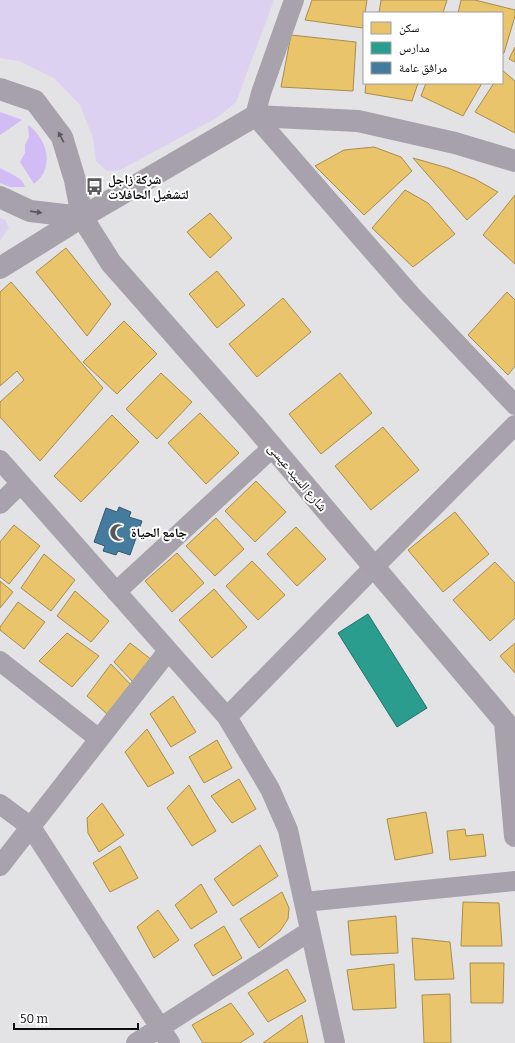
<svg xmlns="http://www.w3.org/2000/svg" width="515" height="1043" viewBox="0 0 515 1043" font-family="Bitter,'Noto Naskh Arabic',serif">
<rect width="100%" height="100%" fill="#e3e2e4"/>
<!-- green -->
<path fill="#ddd1f1" d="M0 0H274L236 102 218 117 120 170 107 171 96 161 93 138 80 105 54 78 19 61 0 58Z
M0 218 5 220 9 228 0 241Z"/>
<!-- water -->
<path fill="#d2bcf6" d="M0 112 20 119 22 120 0 135Z
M28 125C41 134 51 153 45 169 43 176 38 180 34 184L20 162 25 153V145L29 137Z
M0 168C8 173 23 177 25 187H10L0 183Z"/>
<!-- homes -->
<path fill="#e9c46a" stroke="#a78d4e" d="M312 0H367L365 13H364L363 28 305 20Z
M381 0H447L443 13H379Z
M461 0H475L515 10V16L504 53H502V13H458Z
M291 35 356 42 353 91 281 87Z
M515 47V62L509 59Z
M502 70 515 81V133L475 112 494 83H502Z
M366 83H418L412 101 365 93Z
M426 83H482L463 116 421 96Z
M374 147 401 157 412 171 364 215 315 166 344 150Z
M413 158 448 168 475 179 498 192 467 220Z
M405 190 428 203 455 234 413 267 372 228Z
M515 195V264L483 235Z
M210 213 232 238 210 258 187 232Z
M66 248 111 304 87 336 36 272Z
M217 271 245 305 217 328 189 294Z
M11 282 103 388 40 461 0 417V402L24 380 17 371 0 386V292Z
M507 292 515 300V366L508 375 468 335Z
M283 298 311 332 257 377 229 344Z
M124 321 157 354 117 394 83 362Z
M161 373 192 402 157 439 126 409Z
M340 373 372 413 321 454 289 414Z
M200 413 239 453 206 484 168 443Z
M112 415 139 442 81 502 54 476Z
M383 427 419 470 371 510 335 466Z
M256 481 286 512 255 542 225 511Z
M455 512 489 554 443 592 408 550Z
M216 518 244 549 215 576 186 546Z
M14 525 40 546 9 584 0 577V542Z
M296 527 326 559 297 586 267 554Z
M177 553 204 583 172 612 145 581Z
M44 554 75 580 51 611 21 588Z
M252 561 285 595 258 620 226 586Z
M495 562 515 583V618L490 641 453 600Z
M0 581 13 592 0 608Z
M214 589 247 627 212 658 179 620Z
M75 591 109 621 91 642 57 616Z
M18 602 45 622 24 649 0 630V627Z
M67 633 99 656 72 687 39 661Z
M130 643 152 660 133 682 114 662Z
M515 643V673L500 656Z
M111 664 131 685 107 714 87 696Z
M173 696 196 732 171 747 150 714Z
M147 729 174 773 148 787 125 752Z
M217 740 232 768 204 783 189 757Z
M239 779 256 809 232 823 211 796Z
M189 785 216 831 192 846 167 808Z
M102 803 124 835 99 852 88 833 87 818Z
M426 812 433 853 395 860 387 819Z
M465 829 466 836 483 834 486 856 450 860 447 831Z
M260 845 278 876 233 906 214 879Z
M120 846 138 878 110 892 93 863Z
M201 884 217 912 191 929 175 905Z
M282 892 289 908 288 919 280 931 259 948 240 919Z
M463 902 499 903 502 946H461Z
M158 910 179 940 154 958 137 927Z
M396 916 398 953 351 955 348 921Z
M224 926 242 958 213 976 194 945Z
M412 938 450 942 454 979 415 980Z
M470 963H504L503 1003H471Z
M394 964 396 1008 353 1010 347 970Z
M287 969 306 1001 268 1022 248 993Z
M450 994 451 1043H424L422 995Z
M231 1003 254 1034 240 1043H203L192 1025Z
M302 1015 308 1043H263Z"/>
<!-- schools -->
<path fill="#2a9d8f" stroke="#217268" d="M368 614 427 708 397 727 338 633Z"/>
<!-- public -->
<path fill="#457b9d" stroke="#345a72" d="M119 507 131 512 129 517 142 521 130 555 118 551 116 555 103 551 105 546 94 542 106 508 117 512Z"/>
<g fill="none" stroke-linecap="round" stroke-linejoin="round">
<!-- street -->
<path stroke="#a7a2ac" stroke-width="20" d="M294 0 261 93 255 116 411 295 515 405
M0 460 227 717 270 789 288 830 335 1043
M0 504 20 484
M116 592 273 447
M0 661 99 739
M227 717 374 567 515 425
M0 804 31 827 170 1043
M0 866 168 651
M304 902 515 881
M136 1043 310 931"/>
<!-- secondary -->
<path stroke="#a6a1ab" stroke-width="22" d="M0 89 35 101 62 137 75 180 82 217 30 211 0 197
M82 217 111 263 254 425 505 722 515 836
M0 268 82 217 255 116 358 121 455 143 515 161"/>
</g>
<!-- one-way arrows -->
<defs><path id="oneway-solid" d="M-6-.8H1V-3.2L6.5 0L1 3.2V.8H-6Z"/></defs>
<g fill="#5a565c">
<use href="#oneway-solid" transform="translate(61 137) rotate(-118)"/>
<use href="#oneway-solid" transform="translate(36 212) rotate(8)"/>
</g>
<!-- icons -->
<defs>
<symbol id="bus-bare" viewBox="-9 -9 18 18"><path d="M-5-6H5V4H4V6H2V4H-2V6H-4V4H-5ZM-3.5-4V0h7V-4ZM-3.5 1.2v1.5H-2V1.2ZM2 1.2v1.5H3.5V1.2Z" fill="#585759" stroke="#fff" stroke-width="2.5" paint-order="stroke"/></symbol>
<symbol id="mosque-bare" viewBox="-9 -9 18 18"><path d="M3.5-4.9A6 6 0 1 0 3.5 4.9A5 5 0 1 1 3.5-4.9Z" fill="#585759" stroke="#fff" stroke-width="2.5" paint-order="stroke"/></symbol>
</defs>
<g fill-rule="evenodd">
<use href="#bus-bare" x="82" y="174" width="25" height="25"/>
<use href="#mosque-bare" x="106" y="520" width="25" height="25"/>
</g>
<g text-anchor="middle" stroke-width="4" stroke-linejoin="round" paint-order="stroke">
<!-- poi labels -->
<g font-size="13" font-weight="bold" fill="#0d0c0e" stroke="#fff" text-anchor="start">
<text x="108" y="184">شركة زاجل<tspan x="108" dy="15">لتشغيل الحافلات</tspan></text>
<text x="131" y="537">جامع الحياة</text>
</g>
<!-- street labels -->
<g font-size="13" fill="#0d0c0e" stroke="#fff">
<text transform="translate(298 477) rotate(50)" y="5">شارع السيد عيسى</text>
</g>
</g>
<!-- legend -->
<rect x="363" y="12" width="140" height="72" fill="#ffffff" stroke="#9e9e9f"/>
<rect x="371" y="22" width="20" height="12" fill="#e9c46a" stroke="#9e9e9f"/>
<text x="399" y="32" font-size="12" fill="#0d0c0e">سكن</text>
<rect x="371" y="42" width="20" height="12" fill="#2a9d8f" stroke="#9e9e9f"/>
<text x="399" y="52" font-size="12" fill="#0d0c0e">مدارس</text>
<rect x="371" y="62" width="20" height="12" fill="#457b9d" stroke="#9e9e9f"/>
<text x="399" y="72" font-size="12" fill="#0d0c0e">مرافق عامة</text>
<!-- scale -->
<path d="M14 1023v6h124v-6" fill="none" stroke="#0d0c0e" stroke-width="2"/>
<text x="20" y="1023" font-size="12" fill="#0d0c0e" stroke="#ffffff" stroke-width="3" paint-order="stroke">50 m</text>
</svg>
